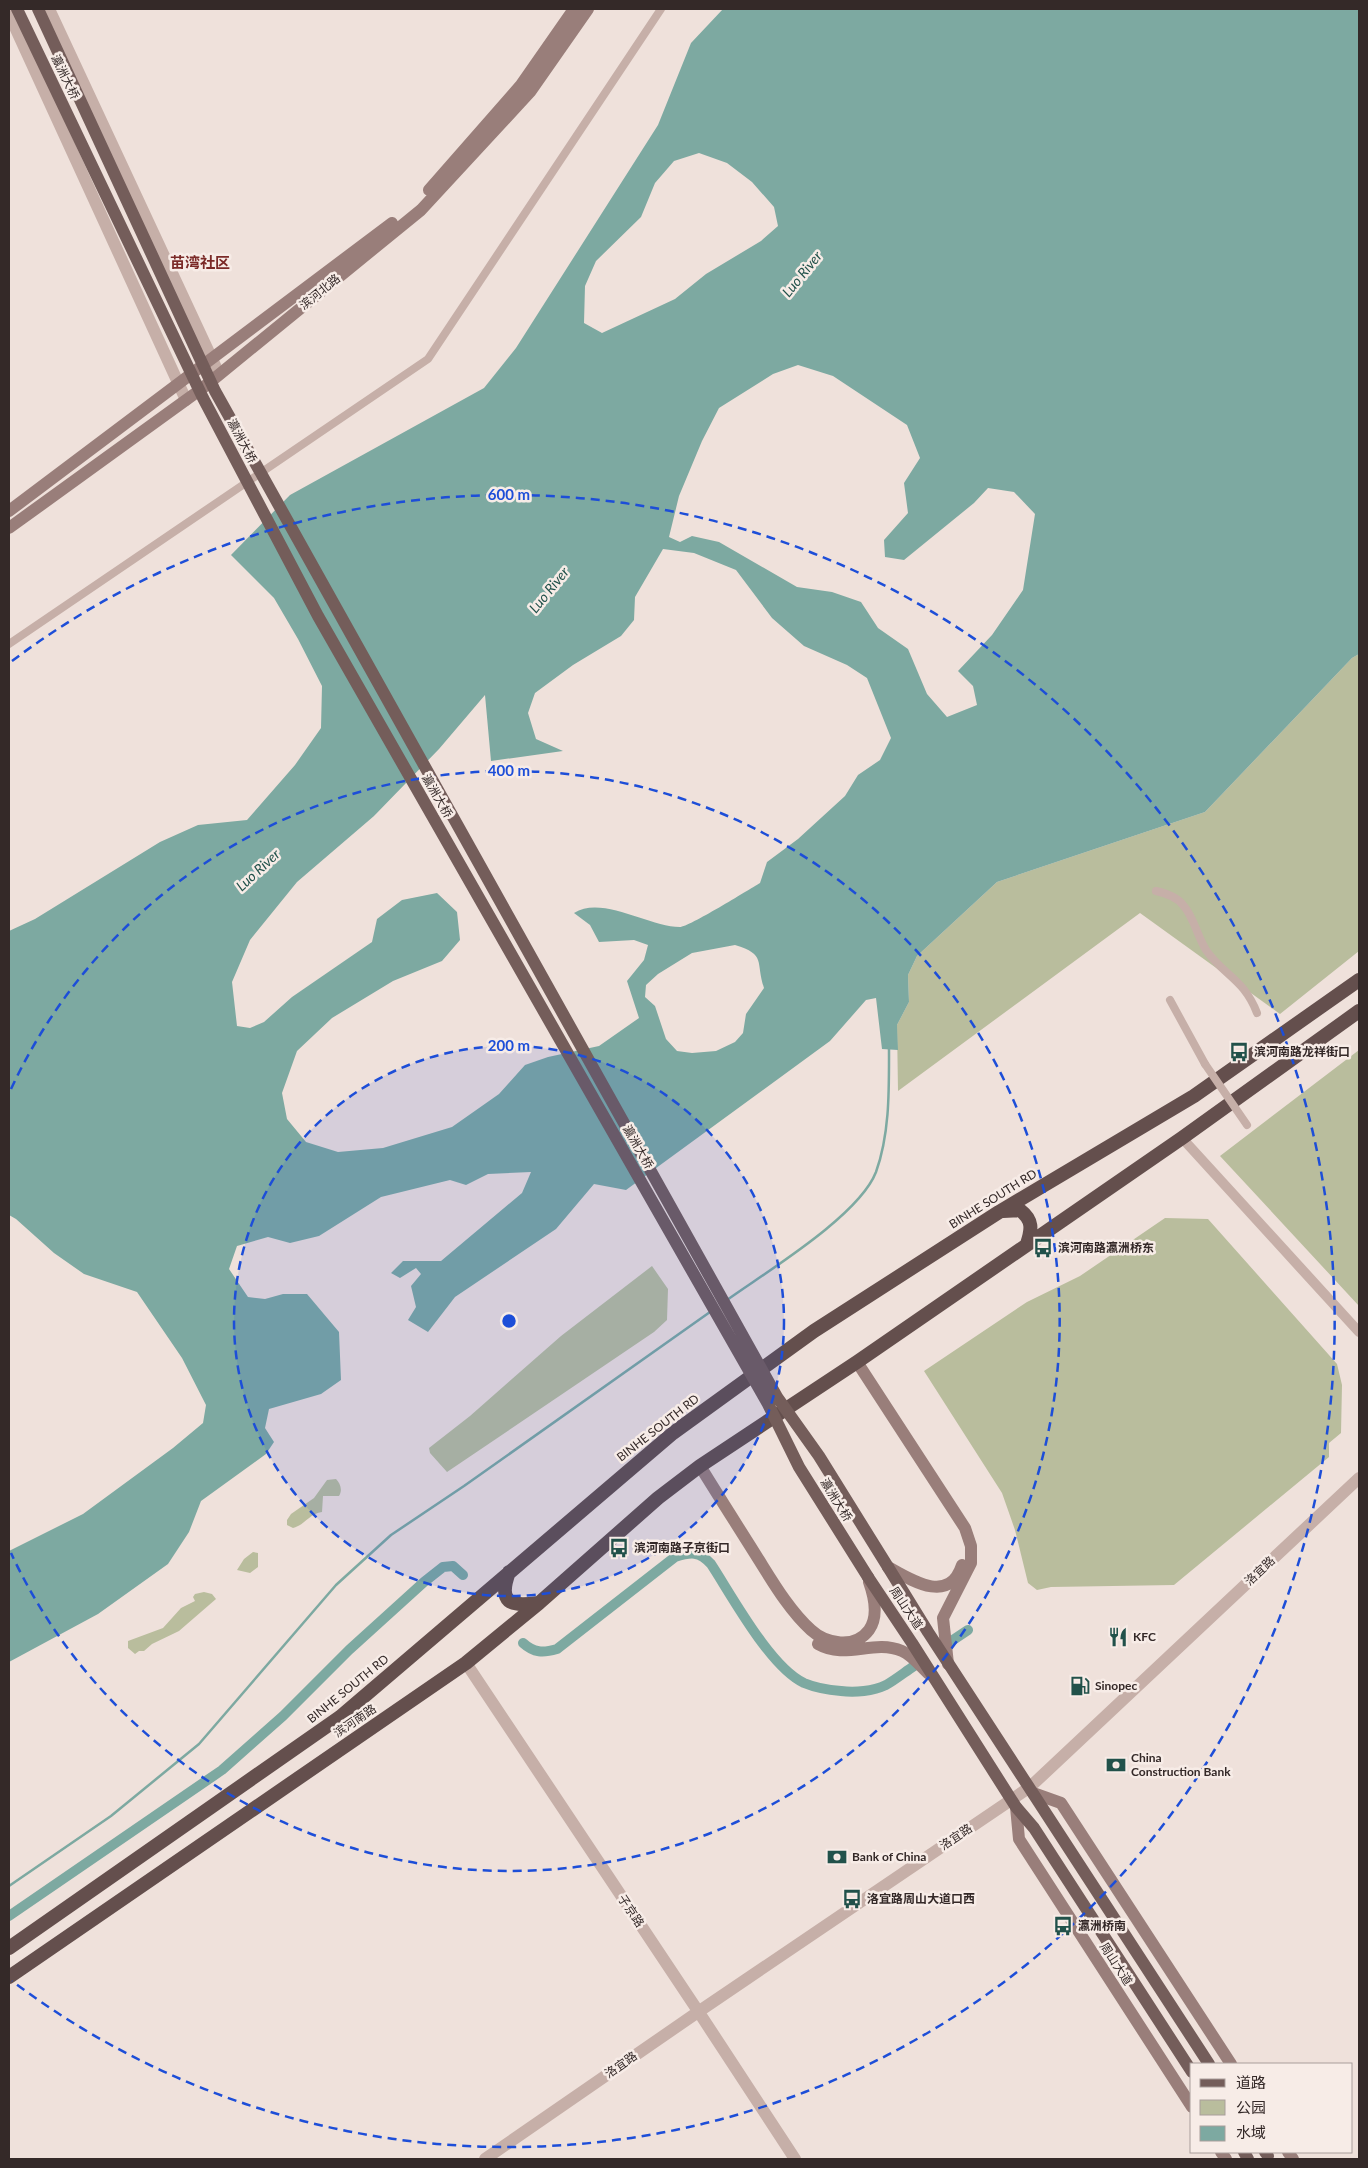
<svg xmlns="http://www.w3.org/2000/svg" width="1368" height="2168" viewBox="0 0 1368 2168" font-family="Lato,'Noto Sans SC',sans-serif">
<rect width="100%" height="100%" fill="#efe1db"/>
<!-- green -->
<path fill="#b9bd9d" d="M1359 654V951L1280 1014 1140 913 898 1091 897 1025 909 1002 908 975 917 956 997 882 1205 812 1352 658Z
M1359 1050V1306L1220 1156Z
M1165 1218 1208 1219 1337 1364 1342 1385 1341 1433 1329 1443V1457L1174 1585 1051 1587 1037 1590 1028 1583 1015 1530 1002 1493 924 1371 1027 1302 1080 1276Z
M652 1266 668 1289 667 1320 654 1332 447 1472 430 1453 429 1448 470 1416 561 1336Z
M336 1479C340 1483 343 1490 339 1496H323L322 1512C310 1513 305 1525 293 1528L287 1525V1520L291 1514 314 1498 327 1480Z
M253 1552 258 1553V1567L250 1573 237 1570 244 1559Z
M204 1592 212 1594 216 1599 179 1631 152 1644 144 1651H139L135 1654 128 1648V1641L163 1628 181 1608 195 1601 193 1597 195 1594Z"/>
<!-- water -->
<path fill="#7da9a1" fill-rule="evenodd" d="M723 9H1359V654L1352 658 1205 812 997 882 917 956 908 975 909 1002 897 1025 898 1050 882 1049 876 998 866 1000 830 1041 626 1190 594 1184 556 1229 455 1297 428 1332 408 1320 416 1307 411 1286 421 1274 416 1268 400 1278 391 1273 403 1261H441L522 1193 531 1172 488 1174 466 1185 450 1180 381 1197 319 1236 290 1243 268 1237 237 1246 229 1269 248 1297 265 1299 283 1294H307L339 1332 341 1380 321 1394 269 1409 265 1428 274 1442 266 1454 201 1501 189 1532 168 1564 98 1614 9 1662V1551L83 1514 173 1448 203 1423 206 1405 182 1358 137 1292 84 1274 54 1253 16 1219 9 1215V931L35 919 160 842 198 825 247 820 295 765 321 728 322 686 298 639 274 598 231 555 290 495 484 388 516 348 658 125 691 43ZM699 153 727 163 752 182 774 207 778 226 761 241 706 274 675 299 602 333 584 323 585 286 596 261 641 217 655 183 674 161ZM798 365 833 376 907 425 920 458 904 483 908 513 884 540 885 557 904 560 974 503 988 488 1014 492 1035 514 1023 590 992 635 958 671 973 686 977 705 947 717 927 694 908 649 878 628 861 602 832 592 797 587 719 542 692 536 680 542 669 537 679 496 702 441 719 408 773 374ZM663 549 694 553 736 570 772 618 804 646 847 665 867 678 891 738 880 760 858 775 845 796 798 839 767 862 760 883C748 890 689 927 680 927 649 927 602 895 574 913L590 925 599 942 634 940 648 945 644 960 627 981 639 1018 599 1046 548 1057 525 1065 499 1094 452 1127 383 1148 338 1152 306 1142 287 1119 282 1093 297 1051 332 1018 393 981 442 961 460 940 457 912 437 893 402 900 377 919 372 942 292 997 264 1022 250 1028 237 1026 232 982 250 940 297 882 374 816 439 749 485 695 491 761 563 751 536 739 528 713 535 693 573 665 621 636 634 620 635 597ZM735 945C767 955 755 961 764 988L746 1014 743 1033 735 1042 716 1051 692 1053 677 1051 666 1039 655 1006 645 997 646 985 658 974 692 953Z"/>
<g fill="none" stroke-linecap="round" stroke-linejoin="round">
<!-- stream -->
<path stroke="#7da9a1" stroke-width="2.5" d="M727 1300C766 1272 859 1216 876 1172 890 1133 889 1089 889 1047
M9 1886 111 1816 199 1744 336 1585 391 1535 464 1486 710 1312"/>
<!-- canal -->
<path stroke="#7da9a1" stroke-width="10" d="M950 1642 968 1630
M523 1643C534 1653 543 1653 557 1649L675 1557C691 1552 699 1551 711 1564 732 1596 770 1667 804 1683 816 1688 828 1690 841 1691 855 1693 873 1691 886 1685 895 1680 905 1672 914 1666
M9 1916 222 1770 283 1716 349 1650 424 1582 443 1567 453 1566 463 1575"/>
<!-- pedestrian -->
<path stroke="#c6afa8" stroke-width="8" d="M9 644 428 359 661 9
M1156 891C1165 893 1177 897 1183 905 1194 917 1197 936 1206 950 1224 976 1244 979 1257 1013
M1170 1000 1205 1064"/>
<!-- minor -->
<path stroke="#c6afa8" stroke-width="10" d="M1182 1138 1359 1332"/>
<!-- tertiary -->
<path stroke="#c6afa8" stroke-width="12" d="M49 9 219 374
M9 14 186 400
M466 1663 702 2017 795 2159
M485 2159 698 2012 1030 1787 1359 1478"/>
<!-- secondary -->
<path stroke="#997e7a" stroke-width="12" d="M429 190 521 85 574 9
M9 511 392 223
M9 528 204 387 421 210 530 92 588 9
M857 1362 965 1528 971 1546V1563L943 1618 948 1664
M700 1466C719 1497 739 1528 759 1560 774 1584 790 1611 811 1630 826 1644 855 1649 869 1630 879 1616 874 1596 869 1582
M888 1567C911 1580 949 1605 962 1565
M818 1644C846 1660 873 1639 902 1651 912 1655 921 1667 929 1674
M1033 1793 1061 1803 1231 2064
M1016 1807 1019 1839 1192 2107
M1221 2152 1226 2159
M1288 2152 1293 2159"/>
<!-- primary -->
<path stroke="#745d5a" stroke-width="12" d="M888 1567 928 1632 1209 2064
M868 1577 912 1643 1016 1807 1034 1828 1192 2072
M1244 2152 1248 2159
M1265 2152 1268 2156"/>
<!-- trunk -->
<path stroke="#644f4d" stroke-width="14" d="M1003 1211 1020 1210C1033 1220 1032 1229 1027 1244
M509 1572C498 1603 510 1607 538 1603
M9 1948 340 1717 673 1433 814 1331 999 1212 1194 1096 1359 980
M9 1977 466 1663 539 1603 658 1498 700 1466 857 1362 1182 1138 1359 1011"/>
<!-- pedestrian-bridge -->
<path stroke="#c6afa8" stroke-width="8" d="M1205 1064 1247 1125"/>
<!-- primary-bridge -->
<path stroke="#745d5a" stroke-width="12" d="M17 9 203 398 318 616 768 1404 799 1467 868 1577
M38 9 215 391 777 1397 819 1456 888 1567"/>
</g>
<!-- distance rings -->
<circle cx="509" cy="1321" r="275" fill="#1d4ed8" fill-opacity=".12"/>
<g fill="none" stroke="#1d4ed8" stroke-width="2.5" stroke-dasharray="9 6">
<circle cx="509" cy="1321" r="275"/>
<path d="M11 1089A550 550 0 1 1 11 1553"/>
<path d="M12 661A826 826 0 1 1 12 1981"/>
</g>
<!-- icons -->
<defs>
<symbol id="bus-bare" viewBox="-9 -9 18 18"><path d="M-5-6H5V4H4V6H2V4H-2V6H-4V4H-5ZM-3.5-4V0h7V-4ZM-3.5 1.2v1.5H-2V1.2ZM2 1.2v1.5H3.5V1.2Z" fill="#21514a" stroke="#f7ece7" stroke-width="2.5" paint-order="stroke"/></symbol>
<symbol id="restaurant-bare" viewBox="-9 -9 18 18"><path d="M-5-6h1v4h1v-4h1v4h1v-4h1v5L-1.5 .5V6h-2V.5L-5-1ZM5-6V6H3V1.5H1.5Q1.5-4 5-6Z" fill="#21514a" stroke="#f7ece7" stroke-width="2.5" paint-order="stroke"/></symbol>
<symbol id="fuel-bare" viewBox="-9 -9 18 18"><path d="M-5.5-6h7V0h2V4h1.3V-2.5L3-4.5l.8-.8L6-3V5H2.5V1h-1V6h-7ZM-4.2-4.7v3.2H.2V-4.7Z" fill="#21514a" stroke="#f7ece7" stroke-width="2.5" paint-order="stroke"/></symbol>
<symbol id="bank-bare" viewBox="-9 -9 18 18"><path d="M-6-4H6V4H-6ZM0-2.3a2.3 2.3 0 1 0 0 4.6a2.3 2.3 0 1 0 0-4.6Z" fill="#21514a" stroke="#f7ece7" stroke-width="2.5" paint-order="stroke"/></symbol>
</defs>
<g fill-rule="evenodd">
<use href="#bus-bare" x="1225" y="1038" width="28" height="28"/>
<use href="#bus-bare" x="1029" y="1234" width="28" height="28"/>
<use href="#bus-bare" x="605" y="1534" width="28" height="28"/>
<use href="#restaurant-bare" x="1104" y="1623" width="28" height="28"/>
<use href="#fuel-bare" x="1066" y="1672" width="28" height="28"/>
<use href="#bank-bare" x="1102" y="1751" width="28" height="28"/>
<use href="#bank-bare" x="823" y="1843" width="28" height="28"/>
<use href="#bus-bare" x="838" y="1885" width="28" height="28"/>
<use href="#bus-bare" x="1049" y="1912" width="28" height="28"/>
</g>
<g text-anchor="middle" stroke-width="5" stroke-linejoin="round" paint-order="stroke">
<!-- street labels -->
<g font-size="12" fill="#342928" stroke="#f7ece7">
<text transform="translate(65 77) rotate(64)" y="4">瀛洲大桥</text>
<text transform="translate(320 292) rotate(-39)" y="4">滨河北路</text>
<text transform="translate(242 441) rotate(62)" y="4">瀛洲大桥</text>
<text transform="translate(437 796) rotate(60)" y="4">瀛洲大桥</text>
<text transform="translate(638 1147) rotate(60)" y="4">瀛洲大桥</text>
<text transform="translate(993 1199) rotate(-32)" y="4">BINHE SOUTH RD</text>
<text transform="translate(658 1428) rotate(-38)" y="4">BINHE SOUTH RD</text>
<text transform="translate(836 1500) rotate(58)" y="4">瀛洲大桥</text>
<text transform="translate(1260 1571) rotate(-43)" y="4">洛宜路</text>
<text transform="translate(906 1608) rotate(56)" y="4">周山大道</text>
<text transform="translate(348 1689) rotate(-39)" y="4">BINHE SOUTH RD</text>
<text transform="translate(355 1721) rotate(-34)" y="4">滨河南路</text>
<text transform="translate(956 1837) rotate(-34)" y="4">洛宜路</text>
<text transform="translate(631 1911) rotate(56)" y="4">子京路</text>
<text transform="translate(1116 1964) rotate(57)" y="4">周山大道</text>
<text transform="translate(621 2065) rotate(-35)" y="4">洛宜路</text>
</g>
<!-- poi labels -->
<g font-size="12" font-weight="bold" fill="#342928" stroke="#f7ece7" text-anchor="start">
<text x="1254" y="1056">滨河南路龙祥街口</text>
<text x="1058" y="1252">滨河南路瀛洲桥东</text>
<text x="634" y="1552">滨河南路子京街口</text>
<text x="1133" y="1641">KFC</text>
<text x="1095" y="1690">Sinopec</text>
<text x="1131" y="1762">China<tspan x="1131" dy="14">Construction Bank</tspan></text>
<text x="852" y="1861">Bank of China</text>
<text x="867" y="1903">洛宜路周山大道口西</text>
<text x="1078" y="1930">瀛洲桥南</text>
</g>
<!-- water labels -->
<g font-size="14" font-style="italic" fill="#21514a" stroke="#f7ece7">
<text transform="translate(802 274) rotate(-51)" y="5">Luo River</text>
<text transform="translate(549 590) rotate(-51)" y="5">Luo River</text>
<text transform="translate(258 870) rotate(-43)" y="5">Luo River</text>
</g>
<!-- quarter labels -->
<g font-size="15" font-weight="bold" fill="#7b2a28" stroke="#f7ece7">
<text x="200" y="268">苗湾社区</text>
</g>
</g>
<circle cx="509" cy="1321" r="8" fill="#1d4ed8" stroke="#f7ece7" stroke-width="2.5"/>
<g font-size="15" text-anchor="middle" font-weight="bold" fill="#1d4ed8" stroke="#f7ece7" stroke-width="5" stroke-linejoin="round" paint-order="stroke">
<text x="509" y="500">600 m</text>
<text x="509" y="776">400 m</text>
<text x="509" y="1051">200 m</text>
</g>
<!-- border -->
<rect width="1368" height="2168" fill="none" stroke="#342928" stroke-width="20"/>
<!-- legend -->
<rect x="1190" y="2063" width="162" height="90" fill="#f7ece7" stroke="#a99e9b"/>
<rect x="1200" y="2079" width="25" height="8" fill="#745d5a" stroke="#a99e9b"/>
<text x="1236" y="2088" font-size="15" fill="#342928">道路</text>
<rect x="1200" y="2100" width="25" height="15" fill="#b9bd9d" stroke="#a99e9b"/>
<text x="1236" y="2113" font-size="15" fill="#342928">公园</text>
<rect x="1200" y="2126" width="25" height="15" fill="#7da9a1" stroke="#a99e9b"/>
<text x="1236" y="2138" font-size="15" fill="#342928">水域</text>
</svg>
